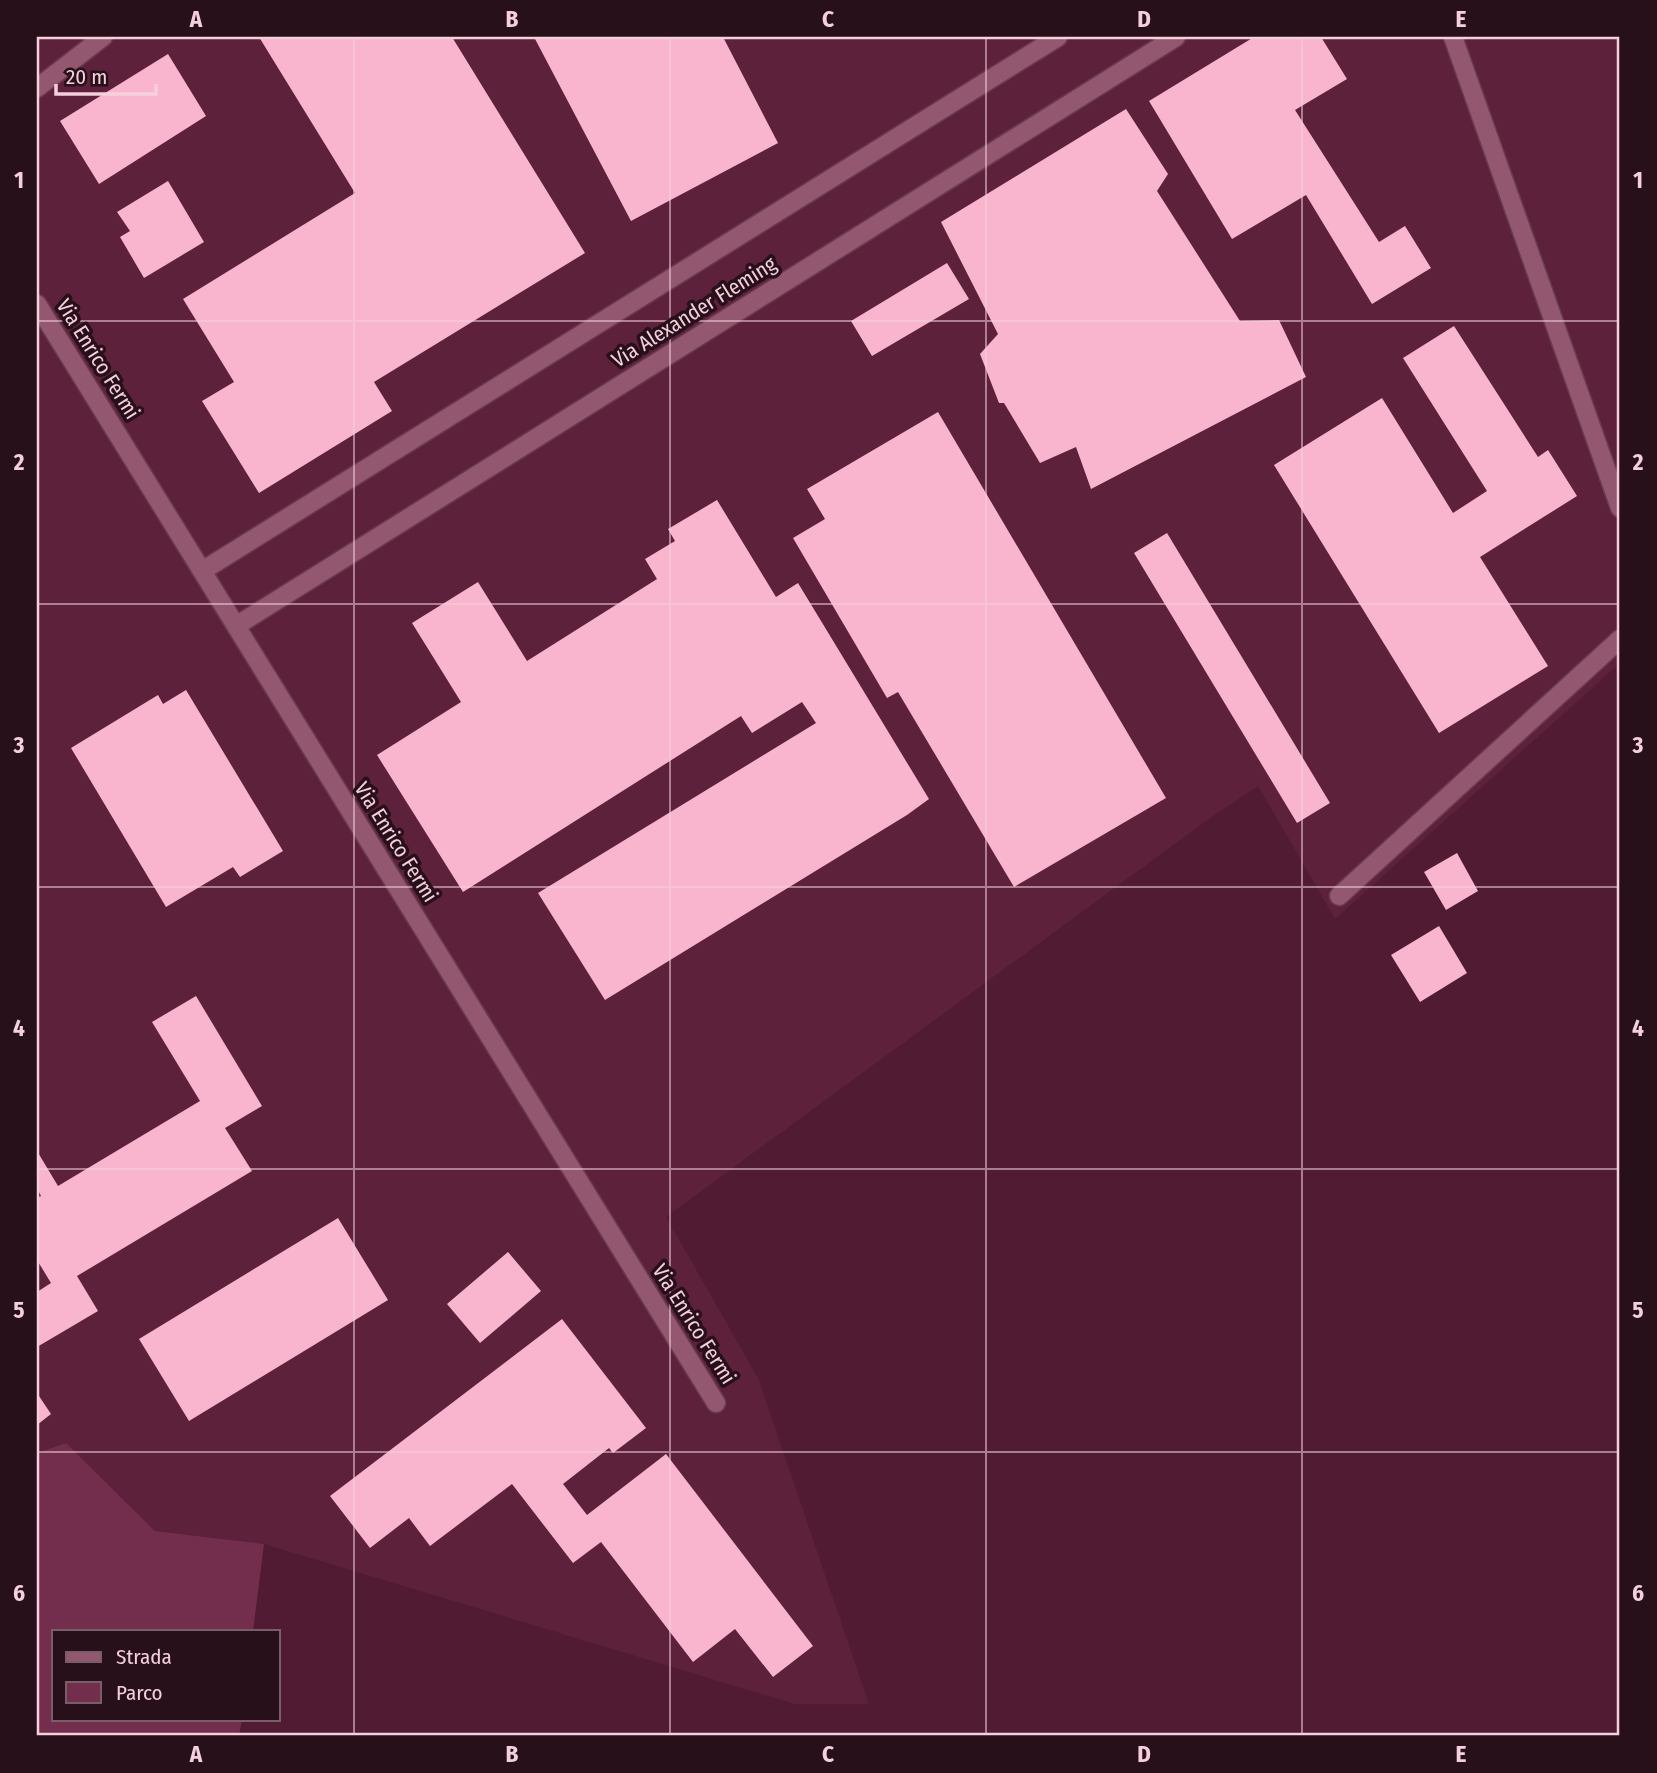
<svg xmlns="http://www.w3.org/2000/svg" width="1657" height="1773" viewBox="0 0 1657 1773" font-family="'Fira Sans Condensed',sans-serif">
<rect width="100%" height="100%" fill="#501b33"/>
<!-- built -->
<path fill="#5e213c" d="M37 37H1616L1620 50V663L1335 919 1258 786 1210 818 666 1217 758 1378 869 1704H795L264 1544 155 1531 66 1443 37 1453Z"/>
<!-- green -->
<path fill="#742e4d" d="M66 1443 155 1531 264 1544 253 1631H54V1719H242L239 1736H37V1453Z"/>
<!-- building -->
<path fill="#f9b5ce" d="M259 37H452L585 253 374 382 392 411 259 493 202 401 234 382 183 299 355 193Z
M534 37H723L778 143 631 221Z
M1254 37H1321L1347 79 1295 110 1379 242 1405 226 1431 268 1372 304 1306 195 1232 239 1149 101Z
M168 54 206 116 99 184 60 121Z
M1126 109 1168 174 1157 191 1240 321 1279 320 1306 377 1091 489 1076 447 1040 463 1004 403H999L980 354 998 334 941 222Z
M168 181 204 242 144 278 120 237 130 231 117 212Z
M947 263 969 299 872 356 851 321Z
M1454 326 1538 457 1548 450 1577 496 1480 557 1548 666 1439 733 1274 465 1382 398 1453 513 1487 491 1403 358Z
M938 412 1166 798 1014 887 898 692 887 698 793 538 825 519 807 489Z
M717 500 776 597 798 583 929 799 907 815 605 1000 538 893 816 723 802 702 752 733 741 716 463 892 377 755 461 702 412 623 478 582 527 661 657 579 645 559 675 541 668 529Z
M1167 533 1330 803 1297 823 1134 553Z
M186 690 283 851 240 877 233 867 166 907 71 748 158 695 163 704Z
M1457 853 1478 891 1446 910 1424 872Z
M1439 926 1467 973 1420 1002 1391 955Z
M196 996 262 1106 225 1128 252 1171 77 1276 98 1311 37 1347V1292L51 1283 37 1260V1198L41 1196 37 1188V1151L58 1186 200 1101 152 1022Z
M338 1218 388 1300 189 1421 139 1339Z
M508 1252 541 1291 480 1343 447 1304Z
M562 1319 646 1428 613 1453 609 1448 563 1484 587 1515 666 1454 813 1646 773 1677 735 1629 693 1662 601 1542 573 1563 512 1484 430 1546 409 1518 370 1548 330 1496Z
M37 1393 51 1414 37 1425Z"/>
<g fill="none" stroke-linecap="round" stroke-linejoin="round">
<defs>
<path id="minor" d="M1453 37 1620 508
M37 88 103 37
M37 304 716 1403
M202 571 1058 37
M236 626 1176 37
M1339 896 1620 639"/>
</defs>
<!-- minor casing -->
<use href="#minor" stroke="#693b51" stroke-width="21"/>
<!-- minor -->
<use href="#minor" stroke="#93576f" stroke-width="18"/>
</g>
<!-- grid -->
<path fill="none" stroke="#f3d0dc" stroke-width="2" stroke-opacity="0.55" d="M354 37V1736M670 37V1736M986 37V1736M1302 37V1736M37 321H1620M37 604H1620M37 887H1620M37 1169H1620M37 1452H1620"/>
<g text-anchor="middle" stroke-width="7" stroke-linejoin="round" paint-order="stroke">
<!-- street labels -->
<g font-size="21" fill="#f3d0dc" stroke="#28101a">
<text transform="translate(694 312) rotate(-32)" y="7">Via Alexander Fleming</text>
<text transform="translate(98 359) rotate(58)" y="7">Via Enrico Fermi</text>
<text transform="translate(396 842) rotate(58)" y="7">Via Enrico Fermi</text>
<text transform="translate(694 1324) rotate(58)" y="7">Via Enrico Fermi</text>
</g>
</g>
<!-- border -->
<rect width="1657" height="1773" fill="none" stroke="#28101a" stroke-width="77"/>
<!-- legend -->
<rect x="52" y="1630" width="228" height="91" fill="#28101a" stroke="#795d68" stroke-width="2"/>
<rect x="66" y="1652" width="35" height="10" fill="#93576f" stroke="#795d68" stroke-width="2"/>
<text x="116" y="1664" font-size="21" fill="#f3d0dc">Strada</text>
<rect x="66" y="1682" width="35" height="21" fill="#742e4d" stroke="#795d68" stroke-width="2"/>
<text x="116" y="1700" font-size="21" fill="#f3d0dc">Parco</text>
<!-- scale -->
<path d="M56 84v10h100v-10" fill="none" stroke="#f3d0dc" stroke-width="3.5"/>
<text x="66" y="84" font-size="21" fill="#f3d0dc" stroke="#28101a" stroke-width="5" paint-order="stroke">20 m</text>
<rect x="38" y="38" width="1580" height="1696" fill="none" stroke="#f3d0dc" stroke-width="2.5"/>
<g font-size="23" text-anchor="middle" font-weight="bold" fill="#f3d0dc">
<text x="196" y="27">A</text>
<text x="512" y="27">B</text>
<text x="828" y="27">C</text>
<text x="1144" y="27">D</text>
<text x="1461" y="27">E</text>
<text x="19" y="188">1</text>
<text x="1638" y="188">1</text>
<text x="19" y="470">2</text>
<text x="1638" y="470">2</text>
<text x="19" y="753">3</text>
<text x="1638" y="753">3</text>
<text x="19" y="1036">4</text>
<text x="1638" y="1036">4</text>
<text x="19" y="1318">5</text>
<text x="1638" y="1318">5</text>
<text x="19" y="1601">6</text>
<text x="1638" y="1601">6</text>
<text x="196" y="1762">A</text>
<text x="512" y="1762">B</text>
<text x="828" y="1762">C</text>
<text x="1144" y="1762">D</text>
<text x="1461" y="1762">E</text>
</g>
</svg>
